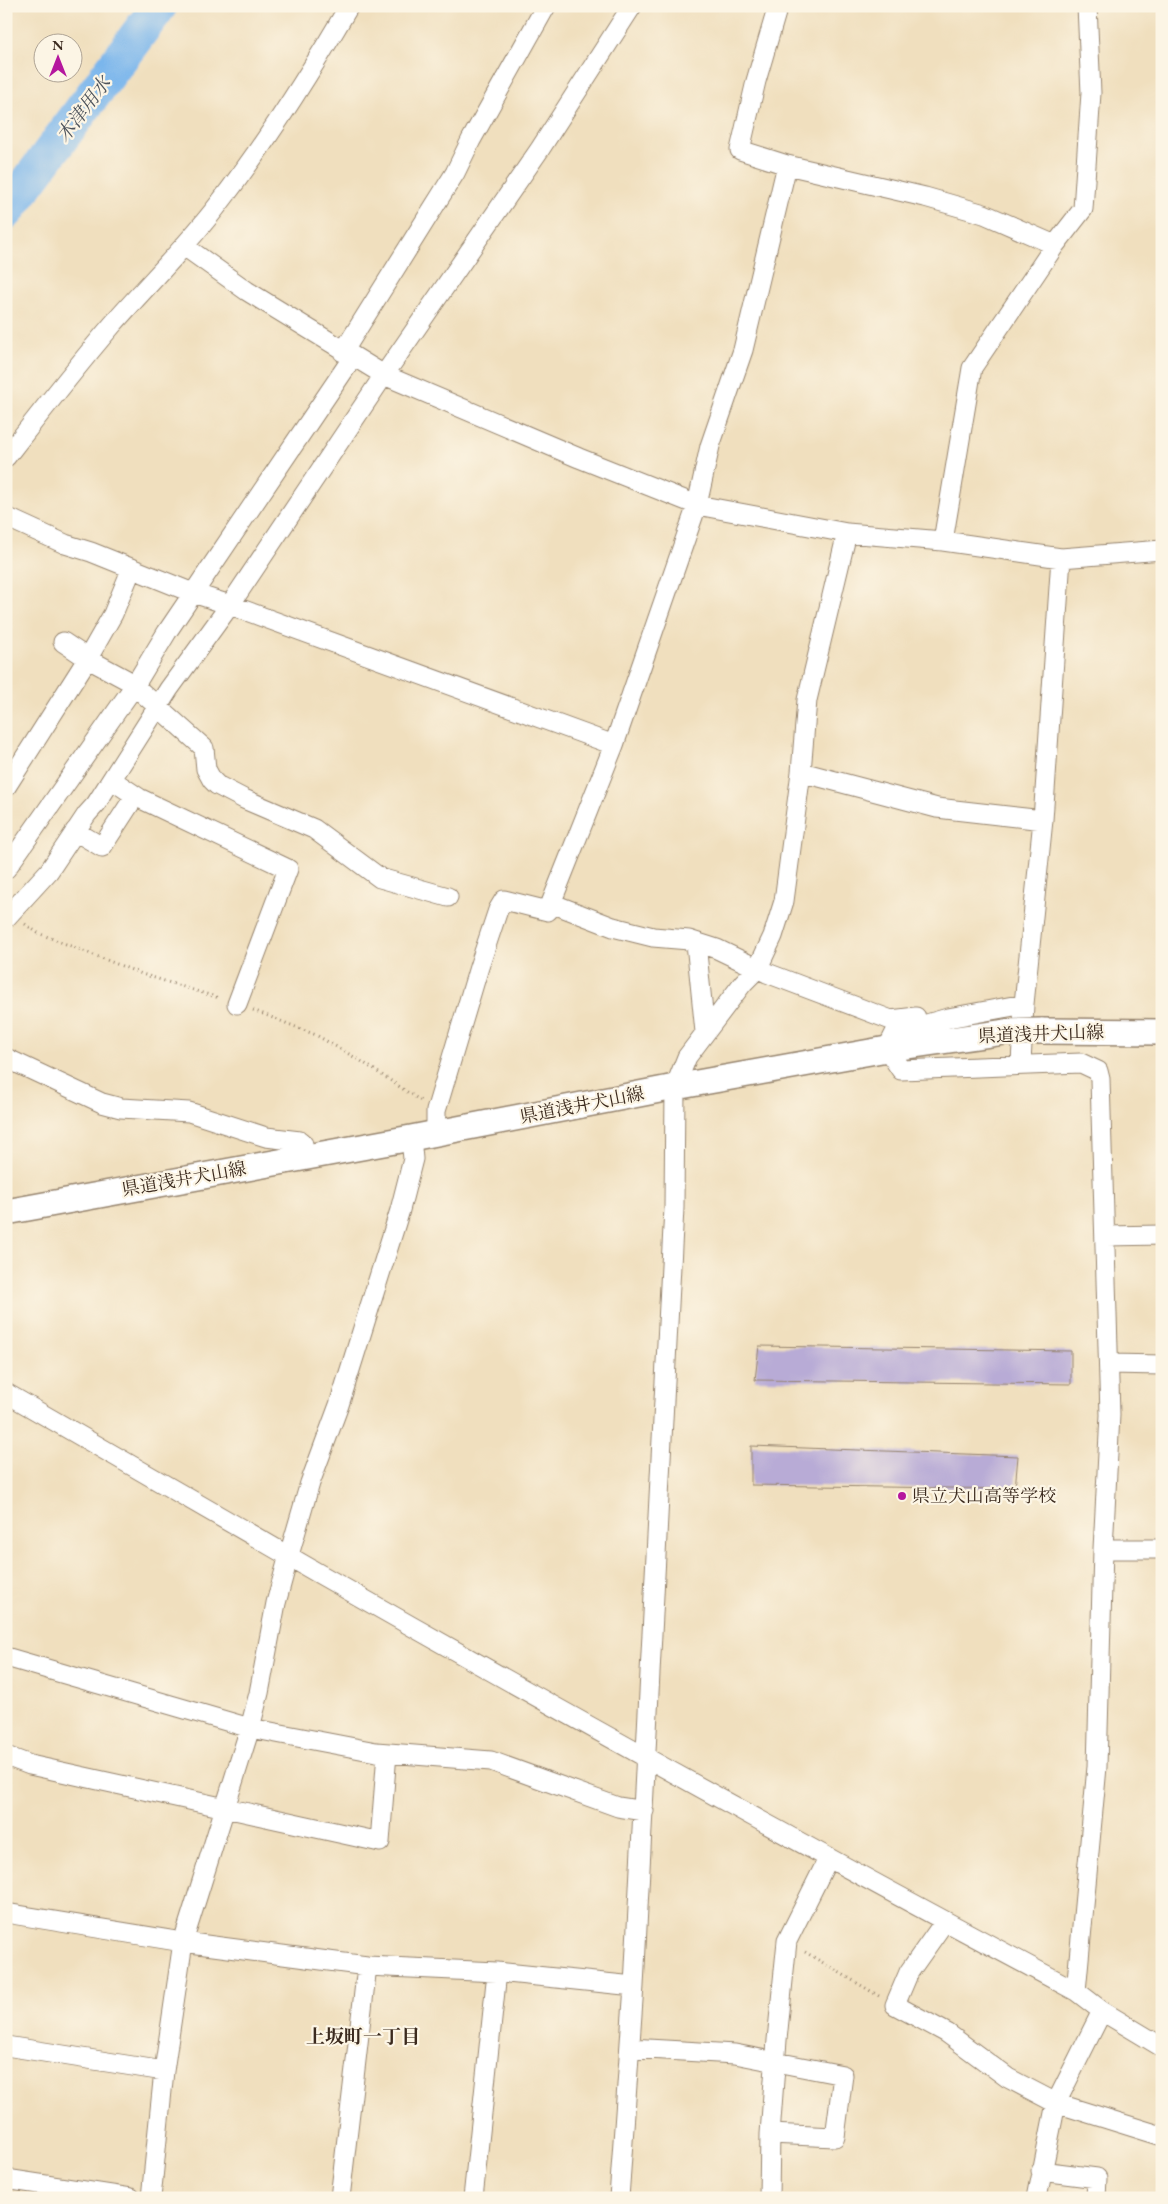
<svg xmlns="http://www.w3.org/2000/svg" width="1168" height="2204" viewBox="0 0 1168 2204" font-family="'EB Garamond','Noto Serif JP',serif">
<rect width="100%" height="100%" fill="#fcf5e5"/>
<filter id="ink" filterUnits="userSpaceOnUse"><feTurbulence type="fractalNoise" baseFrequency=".02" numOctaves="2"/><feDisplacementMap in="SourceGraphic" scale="10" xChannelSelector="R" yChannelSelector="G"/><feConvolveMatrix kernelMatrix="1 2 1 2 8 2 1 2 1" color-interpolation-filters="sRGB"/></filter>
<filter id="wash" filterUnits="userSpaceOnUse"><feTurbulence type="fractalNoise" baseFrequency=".0096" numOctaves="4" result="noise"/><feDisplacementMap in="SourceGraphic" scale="20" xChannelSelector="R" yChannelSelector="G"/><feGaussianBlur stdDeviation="1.12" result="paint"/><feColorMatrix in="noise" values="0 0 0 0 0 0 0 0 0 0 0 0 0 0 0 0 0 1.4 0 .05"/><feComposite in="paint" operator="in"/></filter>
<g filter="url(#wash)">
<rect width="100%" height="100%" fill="#f0dfbe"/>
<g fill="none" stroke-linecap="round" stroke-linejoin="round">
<!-- river -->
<path stroke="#7ab6ec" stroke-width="36" d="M6 212 159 6"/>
</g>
<g id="blocks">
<!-- building -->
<path fill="#b8abd6" d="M759 1346 1071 1351V1384L755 1380Z
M751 1446 1018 1456 1015 1489 751 1485Z"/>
</g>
</g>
<g filter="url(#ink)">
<use href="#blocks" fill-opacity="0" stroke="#96846e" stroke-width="1"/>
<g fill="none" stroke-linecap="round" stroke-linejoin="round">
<defs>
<path id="minor" d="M787 165 925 197 984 214 1055 245
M184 246 247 291 384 375 579 458 697 505 847 533 943 541 1061 558 1162 550
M343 352 455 173 471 140 546 6
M6 457C41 412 76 367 113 324 148 284 186 247 218 205 267 142 309 75 349 6
M6 517 65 544 91 552 193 593 230 605 614 745
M943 541 972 368 1055 245 1083 209 1091 93 1087 6
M63 642 90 660 129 681 204 748 206 769 212 780 217 785 244 799 314 829 380 878 448 897
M801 772 937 808 1043 820
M112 780 139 798 288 869 237 1004
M6 787 88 658 113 614 132 568
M75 831 102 847 135 796
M6 869 135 685 167 632 353 357
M551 903 613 927 653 937 689 940 717 949 767 973 891 1020 916 1017
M6 918 49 871 87 814 96 804 169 689 230 605 384 375 540 149 632 6
M696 943 705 1032
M1024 1004 948 1018 895 1033 887 1049 901 1070 1081 1063 1098 1071 1100 1079 1110 1415 1103 1549 1097 1767 1076 1991
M6 1058 102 1103 121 1108 189 1112 266 1137 300 1141 303 1144 305 1157
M1021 1064 1024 1004 1043 820 1061 558
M436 1132V1111L479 967 498 910 504 900 548 911 614 745 697 505 710 446 743 350 787 165 740 150 756 81 778 6
M1106 1236 1162 1235
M1109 1364 1162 1365
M6 1393C110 1452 212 1513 316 1572 567 1715 820 1855 1076 1991L1102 2011 1162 2047
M1103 1549H1162
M6 1657 250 1728 376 1752 491 1761 618 1807 644 1811
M6 1756 30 1765 380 1842 387 1753
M6 1913 183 1942 367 1966 497 1972 634 1986
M945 1921 909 1972 895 2005 947 2033 1008 2078 1056 2103 1162 2136
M6 2046 164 2071
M630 2048 735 2054 843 2075 835 2137 770 2134 777 2040 787 1941 828 1859
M1041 2171 1097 2178 1096 2198
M6 2179 131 2198
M151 2198 164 2071 183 1942 250 1728 259 1693 276 1603 289 1555 310 1483 339 1405 400 1210 413 1159 411 1138
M340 2198 367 1966
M473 2198 497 1972
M619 2198 634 1986 659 1497 674 1208 675 1087 687 1057 743 983 758 968 773 936 784 901 801 772 807 700 847 533
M769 2198 770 2134
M1037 2198 1056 2103 1102 2011"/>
<path id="major" d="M1041 1031 1162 1032
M6 1212 411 1138 675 1087 887 1049 1005 1032"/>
</defs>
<!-- minor casing -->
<use href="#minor" stroke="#96846e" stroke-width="21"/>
<!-- major casing -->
<use href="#major" stroke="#96846e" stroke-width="28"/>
<!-- path -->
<path stroke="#96846e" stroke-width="3" stroke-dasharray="1 4" stroke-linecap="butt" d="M25 924 38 933 142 974 219 998
M253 1010 316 1035 361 1061 421 1101
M805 1952 879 1996"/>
<!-- minor -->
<use href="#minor" stroke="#fff" stroke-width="19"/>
<!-- major -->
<use href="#major" stroke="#fff" stroke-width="25"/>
<defs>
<path id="major-bridge" d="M1005 1032 1041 1031"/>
</defs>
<!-- major-bridge casing -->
<use href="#major-bridge" stroke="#96846e" stroke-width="28" stroke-linecap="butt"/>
<!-- major-bridge -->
<use href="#major-bridge" stroke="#fff" stroke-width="25"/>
</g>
</g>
<!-- markers -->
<circle fill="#b5179e" stroke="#fcf5e5" stroke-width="2" cx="902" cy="1496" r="5"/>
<g text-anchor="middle" stroke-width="4.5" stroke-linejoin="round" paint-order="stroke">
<!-- street labels -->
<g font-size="18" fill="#3b2a1e" stroke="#fcf5e5">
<text transform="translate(1041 1034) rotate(-2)" y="6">県道浅井犬山線</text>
<text transform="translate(582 1105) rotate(-11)" y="6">県道浅井犬山線</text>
<text transform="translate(184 1179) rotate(-10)" y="6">県道浅井犬山線</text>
</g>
<!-- poi labels -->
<g font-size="18" fill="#3b2a1e" stroke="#fcf5e5" text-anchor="start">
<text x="912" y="1502">県立犬山高等学校</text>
</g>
<!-- water labels -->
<g font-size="19" font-style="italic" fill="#4e545c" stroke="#fcf5e5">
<text transform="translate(83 109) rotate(-53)" y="7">木津用水</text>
</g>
<!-- neighbourhood labels -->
<g font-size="19" font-weight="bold" fill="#3b2a1e" stroke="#fcf5e5">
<text x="363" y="2043">上坂町一丁目</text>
</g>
</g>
<!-- margin -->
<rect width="1168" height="2204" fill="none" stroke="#fcf5e5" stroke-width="25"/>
<!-- north arrow -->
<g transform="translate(58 58)"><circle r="24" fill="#fcf5e5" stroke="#afa495"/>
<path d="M0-4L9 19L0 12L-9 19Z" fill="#b5179e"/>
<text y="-8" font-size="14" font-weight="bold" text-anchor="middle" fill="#3b2a1e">N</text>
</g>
</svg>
